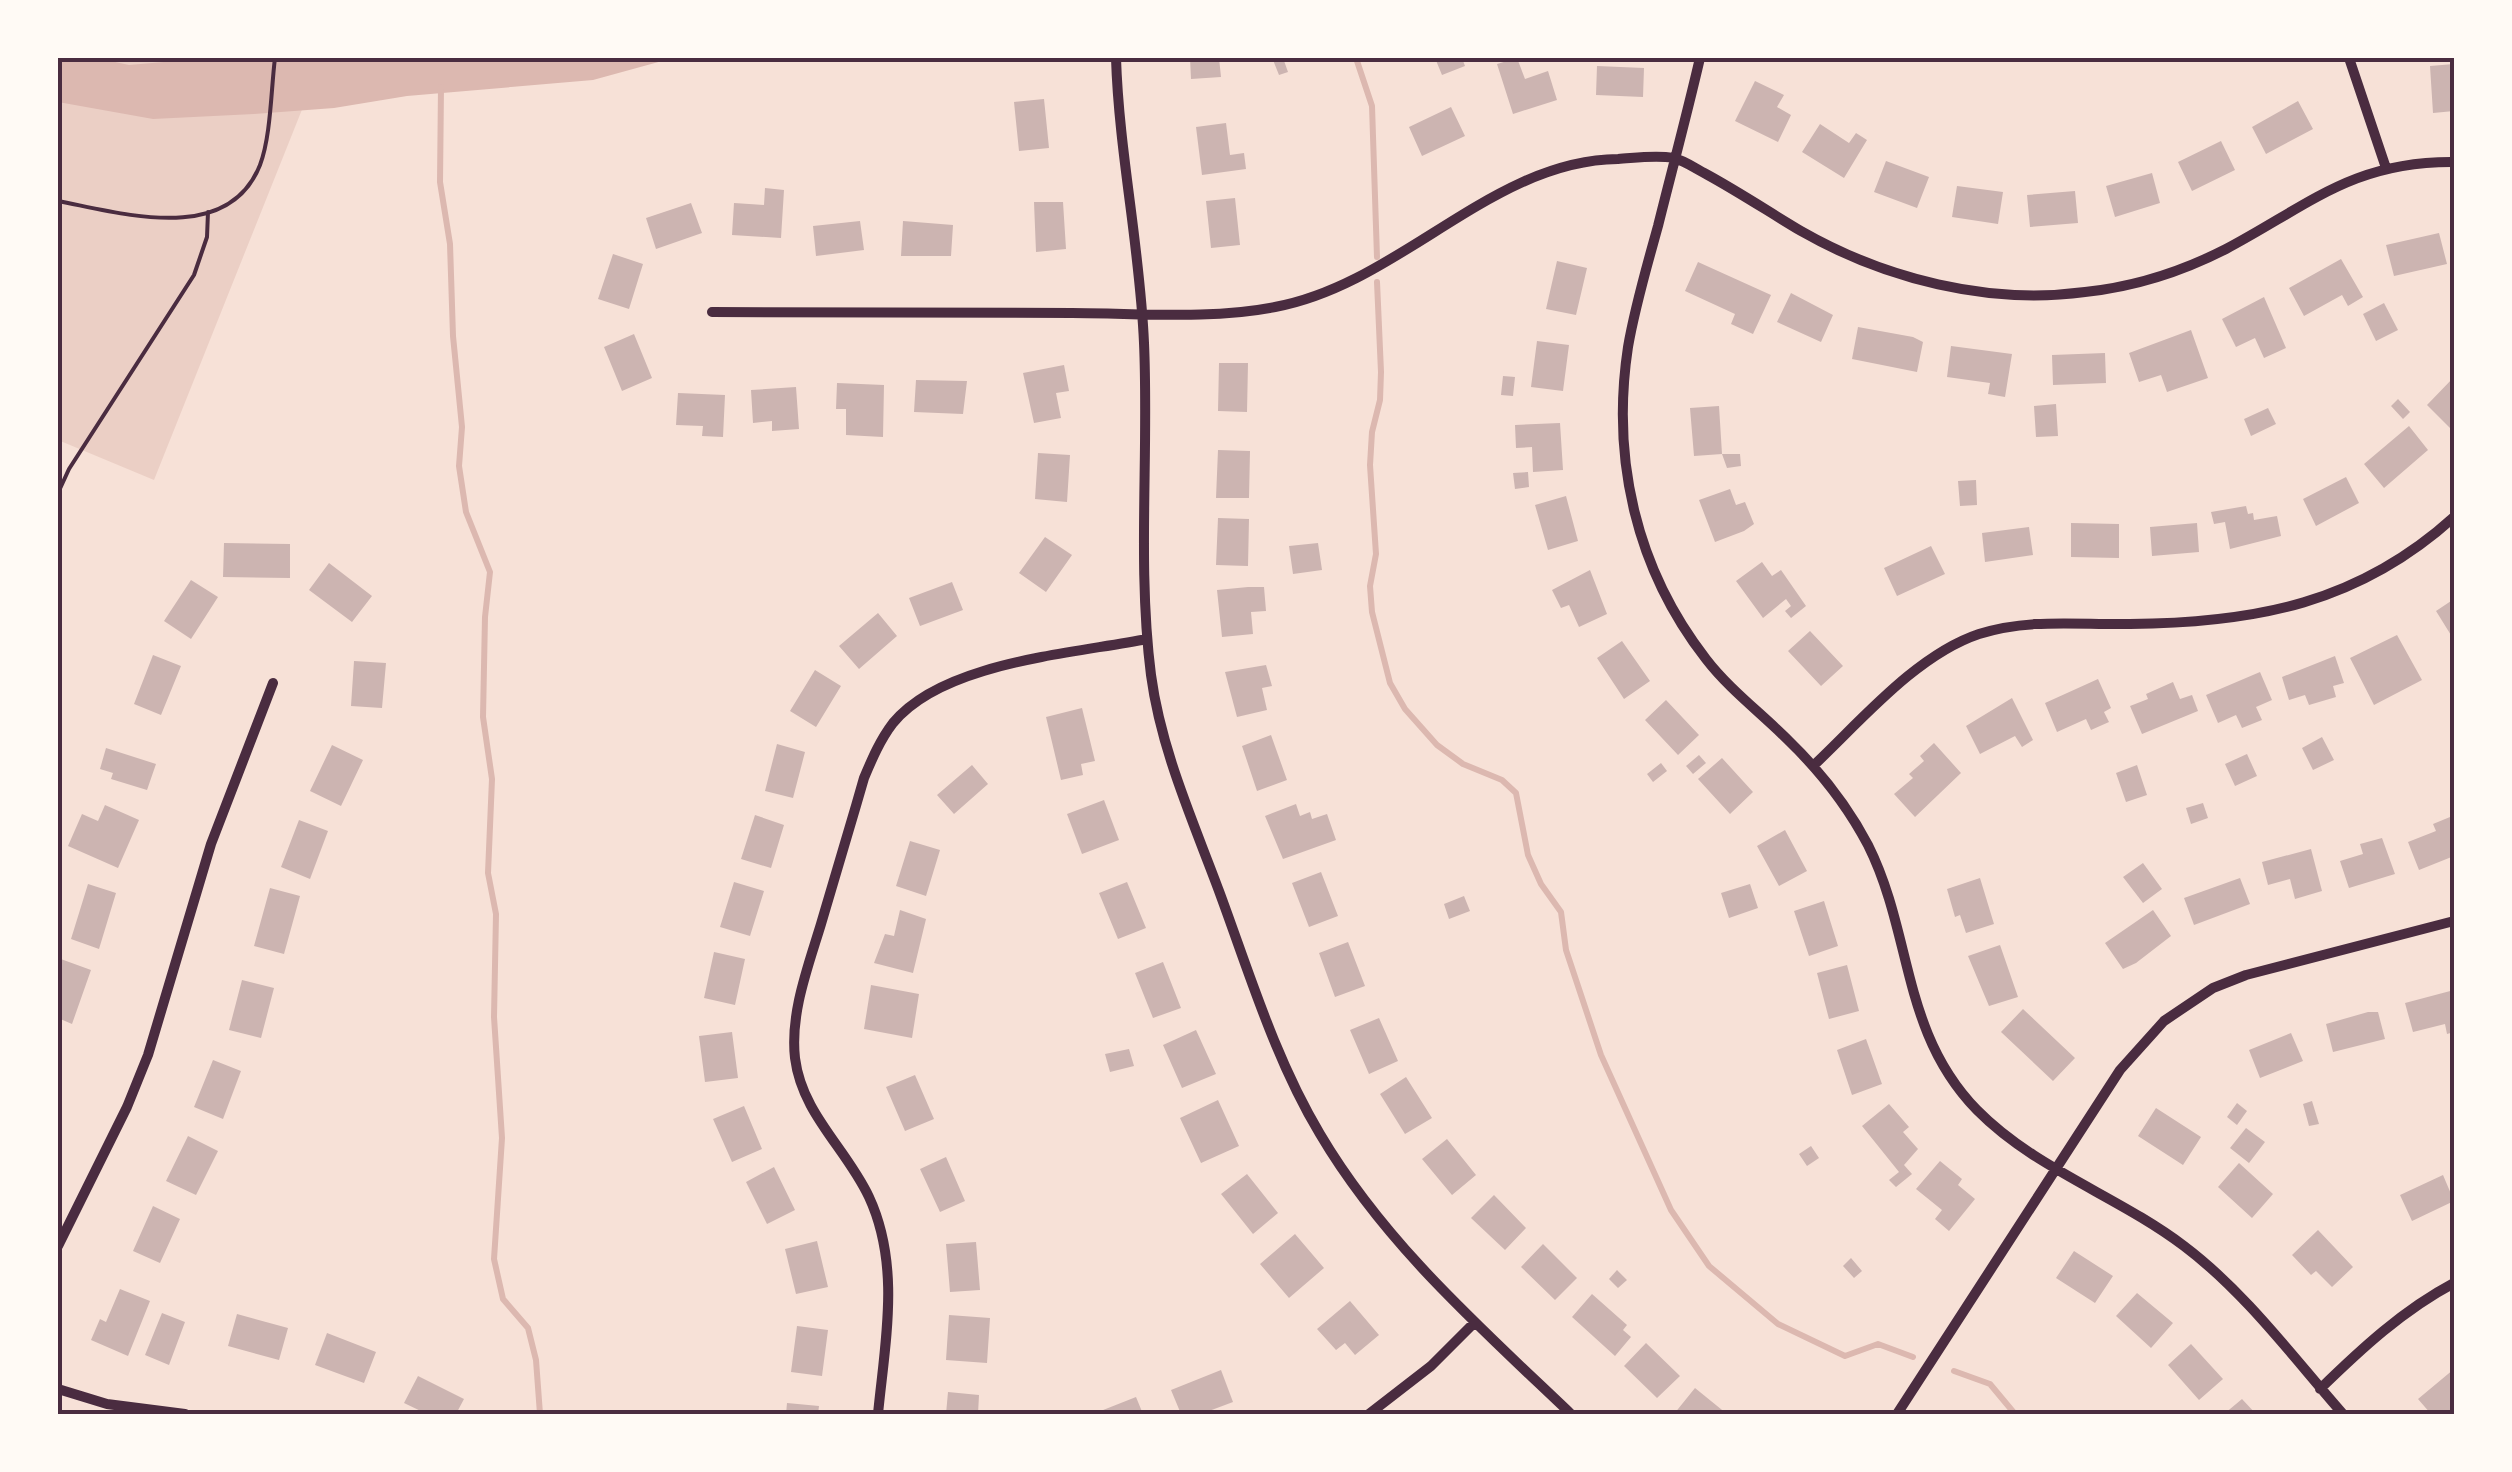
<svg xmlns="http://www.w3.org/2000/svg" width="2512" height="1472" viewBox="0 0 2512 1472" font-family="'Open Sans',sans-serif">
<rect width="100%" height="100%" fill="#f7e1d7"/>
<!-- green -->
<path fill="#ebcfc5" d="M58 58H664L307 97 154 480 58 440Z"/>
<!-- water -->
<path fill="#dcb8b0" d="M58 58H97L129 65 210 58H673L593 80 407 96 334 108 254 114 153 119 58 102Z"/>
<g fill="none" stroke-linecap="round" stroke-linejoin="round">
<!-- stream -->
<path stroke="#dcb8b0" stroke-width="6" d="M1356 58 1372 106 1377 257
M441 87 440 182 450 244 453 336 462 427 459 466 466 512 490 572 485 617 483 717 492 779 488 873 496 914 494 1017 502 1138 494 1259 503 1299 528 1328 536 1360 540 1414
M1377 282 1381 372 1380 400 1372 432 1370 465 1376 554 1370 586 1372 612 1390 683 1405 709 1437 745 1463 764 1502 780 1516 793 1528 855 1541 884 1561 912 1566 950 1601 1055 1671 1210 1709 1266 1778 1324 1845 1356 1878 1344 1913 1357
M1954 1371 1990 1384 2015 1414"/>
</g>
<!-- building -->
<path fill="#ccb4b1" d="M1190 58H1219L1221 77 1191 79Z
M1283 58 1288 72 1279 75 1273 60Z
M1435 58H1462L1465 66 1442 75Z
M1517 58 1525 79 1548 71 1557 100 1513 114 1497 64Z
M2454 64V111L2433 113 2430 66Z
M1597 66 1644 68 1643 97 1596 95Z
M1755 81 1784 95 1777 107 1791 115 1778 142 1735 121Z
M1044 99 1049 148 1019 151 1014 102Z
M2298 101 2313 129 2266 154 2252 127Z
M1451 107 1465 136 1422 156 1409 127Z
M1226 123 1230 155 1244 153 1246 169 1202 175 1196 127Z
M1820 124 1849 143 1856 133 1867 140 1844 178 1802 152Z
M2221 141 2235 170 2192 191 2178 162Z
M1886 161 1929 177 1917 208 1874 192Z
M2152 173 2160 203 2115 217 2106 186Z
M1957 186 2003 192 1998 224 1952 217Z
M765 188 784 190 781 238 732 235 734 203 764 205Z
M2075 191 2078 223 2030 227 2027 195Z
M1235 198 1240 245 1211 248 1206 201Z
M1034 202H1063L1066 249 1036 252Z
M691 203 702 233 656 249 646 218Z
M860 221 864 250 816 256 813 226Z
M903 221 953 225 951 256H901Z
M2439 233 2447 264 2394 276 2386 245Z
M613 254 643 264 629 309 598 299Z
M2341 259 2363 297 2348 306 2342 295 2304 316 2289 288Z
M1557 261 1587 268 1576 315 1546 309Z
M1698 262 1771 295 1753 334 1731 324 1735 314 1685 291Z
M1791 293 1833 315 1821 342 1777 322Z
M2264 297 2286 348 2264 358 2255 338 2236 347 2222 319Z
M2384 303 2398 330 2376 341 2363 314Z
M1858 327 1913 337 1923 342 1917 372 1852 359Z
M2191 330 2208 378 2167 392 2161 375 2139 382 2129 353Z
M634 334 652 378 622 391 604 347Z
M1537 341 1569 345 1563 391 1531 387Z
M1951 346 2012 354 2005 397 1988 394 1990 383 1947 377Z
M2105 353 2106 383 2053 385 2052 355Z
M1219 363H1248L1247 412 1218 411Z
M1064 365 1069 391 1056 393 1061 418 1034 423 1023 373Z
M1503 376 1515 377 1513 396 1501 395Z
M2454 377V432L2427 405Z
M916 380 967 381 963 414 914 412Z
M837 383 884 385 883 437 846 435V409H836Z
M796 387 799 429 772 431V421L753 423 751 390Z
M678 393 725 395 723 437 702 436 703 426 676 425Z
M2398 399 2410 412 2403 419 2391 406Z
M2056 404 2058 436 2036 437 2034 406Z
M1719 406 1722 454 1694 456 1690 408Z
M2268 408 2276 424 2251 436 2244 419Z
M1560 423 1563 470 1533 472 1532 447 1516 448 1515 425Z
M2409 426 2428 450 2384 488 2364 464Z
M1218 450 1250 451 1249 498H1216Z
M1038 453 1070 455 1067 502 1035 499Z
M1722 454H1740L1741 466 1727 468Z
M1528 472 1529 487 1515 489 1513 473Z
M2346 477 2359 503 2316 526 2303 499Z
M1976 480 1977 505 1960 506 1958 481Z
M1730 489 1736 505 1745 502 1754 524 1744 531 1715 542 1699 500Z
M1566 496 1578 541 1548 550 1535 505Z
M2246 506 2248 514 2253 513 2254 520 2277 516 2281 536 2230 549 2225 522 2214 524 2211 512Z
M1218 518 1249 519 1248 566 1216 565Z
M2071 523 2119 524V558L2071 557Z
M2197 523 2199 552 2152 556 2150 527Z
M2029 527 2033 555 1985 562 1982 533Z
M1045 537 1072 555 1046 592 1019 573Z
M224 543 290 544V578L223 577Z
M1318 543 1322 570 1293 574 1289 546Z
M1931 546 1945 574 1897 596 1884 568Z
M1762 562 1772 576 1781 570 1806 606 1791 618 1785 611 1791 606 1786 599 1763 618 1736 581Z
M329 563 372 596 352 622 309 590Z
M1590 570 1607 614 1579 627 1569 605 1561 608 1552 590Z
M191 580 218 597 191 639 164 621Z
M952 582 963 610 920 626 909 598Z
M1248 587H1264L1266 611 1251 612 1253 634 1222 637 1217 590Z
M2454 599V640L2436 611Z
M878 613 897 636 859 669 839 646Z
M1810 631 1843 666 1821 686 1788 651Z
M2397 635 2422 680 2374 705 2350 658Z
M1622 641 1650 681 1624 699 1597 658Z
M153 655 181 666 161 715 134 704Z
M2335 656 2344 683 2333 686 2336 697 2309 705 2305 695 2289 700 2282 677Z
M354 661 386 663 382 708 351 706Z
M1266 665 1272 686 1262 688 1267 710 1237 717 1225 672Z
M815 670 841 686 816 727 790 711Z
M2260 672 2272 700 2256 707 2262 720 2242 728 2236 715 2218 723 2206 695Z
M2098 679 2111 708 2104 712 2109 722 2091 730 2086 719 2057 732 2045 703Z
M2173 682 2180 699 2192 695 2198 711 2142 734 2130 706 2148 699 2146 694Z
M2012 698 2033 740 2022 747 2015 736 1980 754 1966 726Z
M1666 700 1699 735 1678 755 1645 720Z
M1082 708 1095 761 1081 764 1083 775 1061 780 1046 717Z
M1271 735 1287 780 1257 791 1242 746Z
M2322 737 2334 760 2313 770 2302 748Z
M1934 743 1961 773 1915 817 1894 794 1913 778 1909 774 1924 761 1920 756Z
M777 744 805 752 793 798 765 791Z
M332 745 363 760 341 806 310 791Z
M106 748 156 764 147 790 111 779 113 773 100 769Z
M2247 754 2257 776 2235 786 2225 764Z
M1699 755 1706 763 1693 774 1686 766Z
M1722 758 1753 792 1730 814 1698 779Z
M1661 763 1667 771 1653 782 1647 774Z
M972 765 988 784 954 814 937 795Z
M2137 765 2147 795 2126 802 2116 773Z
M1104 800 1119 840 1082 854 1067 814Z
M2203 803 2208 818 2191 824 2186 808Z
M1296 804 1300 816 1310 812 1312 819 1327 814 1336 840 1283 859 1265 816Z
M105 805 139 820 118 868 68 846 82 814 98 821Z
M755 815 784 825 771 868 741 859Z
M2450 817 2454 828V856L2419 870 2408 842 2436 831 2433 824Z
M299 820 328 831 310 879 281 867Z
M1785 830 1807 871 1779 886 1757 846Z
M2382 838 2395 874 2349 888 2340 861 2363 854 2360 844Z
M910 841 940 850 926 896 896 886Z
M2311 849 2322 891 2295 899 2290 879 2268 885 2262 862Z
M2143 863 2162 889 2143 903 2123 877Z
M1321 872 1338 916 1309 927 1292 883Z
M1980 878 1994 924 1966 933 1960 915 1955 917 1947 889Z
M2240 878 2250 904 2194 925 2184 898Z
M734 882 764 891 750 936 720 927Z
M1127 882 1146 928 1118 939 1099 893Z
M88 884 116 893 99 949 71 939Z
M1750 884 1758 908 1729 918 1721 893Z
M270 888 300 896 284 954 254 946Z
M1464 896 1470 911 1449 919 1444 904Z
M1824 901 1838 946 1809 956 1794 911Z
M900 910 926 919 913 973 874 963 885 934 894 936Z
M2153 910 2171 936 2136 963 2123 969 2105 943Z
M1348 942 1365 986 1335 997 1319 953Z
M2000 945 2018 997 1989 1006 1968 956Z
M714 952 745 959 735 1005 704 998Z
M58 958 91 970 72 1024 58 1018Z
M1163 962 1181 1008 1153 1018 1135 973Z
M1847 965 1859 1011 1829 1019 1817 973Z
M242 980 274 988 261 1038 229 1030Z
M871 985 919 994 912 1038 864 1029Z
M2454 990V1032L2447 1034 2445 1024 2413 1032 2405 1003Z
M2023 1009 2075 1058 2053 1081 2001 1032Z
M2368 1012H2378L2385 1039 2333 1052 2326 1024Z
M1379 1018 1398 1061 1369 1074 1350 1030Z
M1196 1030 1216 1074 1182 1088 1163 1045Z
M732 1032 738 1078 705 1082 699 1036Z
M2291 1033 2303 1061 2260 1078 2249 1050Z
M1866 1039 1882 1084 1852 1095 1837 1050Z
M1129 1049 1134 1066 1110 1072 1105 1054Z
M213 1060 241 1071 223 1119 194 1107Z
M915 1075 934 1119 905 1131 886 1087Z
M1406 1077 1432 1118 1405 1134 1380 1094Z
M1218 1100 1239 1146 1201 1163 1180 1118Z
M2312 1101 2319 1124 2309 1126 2303 1104Z
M2237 1103 2247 1111 2237 1125 2227 1117Z
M1889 1104 1909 1127 1903 1132 1918 1149 1904 1165 1912 1174 1896 1187 1889 1180 1899 1172 1862 1126Z
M744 1106 762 1149 732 1162 713 1119Z
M2156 1108 2201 1137 2183 1165 2138 1136Z
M2246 1128 2265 1142 2249 1163 2230 1148Z
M188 1136 218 1151 196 1195 166 1181Z
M1447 1139 1476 1175 1452 1195 1422 1159Z
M1811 1146 1819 1158 1807 1166 1799 1154Z
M946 1157 965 1201 940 1212 920 1169Z
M1940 1161 1962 1179 1958 1185 1975 1199 1949 1231 1935 1219 1942 1210 1916 1189Z
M2239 1163 2273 1194 2252 1218 2218 1187Z
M774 1167 795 1210 767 1224 746 1182Z
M1247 1174 1278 1213 1253 1234 1221 1194Z
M2443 1175 2454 1201 2412 1221 2400 1195Z
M1494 1195 1526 1228 1505 1250 1471 1218Z
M153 1206 180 1219 160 1263 133 1251Z
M2318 1230 2353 1267 2332 1287 2316 1271 2311 1275 2292 1255Z
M1295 1234 1324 1268 1289 1298 1260 1264Z
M817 1241 828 1287 796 1294 785 1249Z
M976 1242 980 1290 950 1292 946 1244Z
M1543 1244 1577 1278 1555 1300 1521 1267Z
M2074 1251 2113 1276 2095 1303 2056 1278Z
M1851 1258 1862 1271 1854 1278 1843 1266Z
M1617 1270 1627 1280 1618 1288 1609 1279Z
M120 1289 150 1301 128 1356 91 1340 100 1319 106 1322Z
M2137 1293 2173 1323 2151 1348 2116 1316Z
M1592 1294 1627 1325 1623 1330 1631 1337 1615 1356 1572 1317Z
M1350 1301 1379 1335 1355 1355 1345 1343 1336 1350 1317 1329Z
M162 1313 185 1322 169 1365 145 1355Z
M237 1314 288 1328 279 1360 228 1346Z
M949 1315 990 1318 987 1363 946 1360Z
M797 1326 828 1330 822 1376 791 1372Z
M327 1333 376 1352 364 1383 315 1365Z
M1646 1343 1680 1376 1657 1398 1624 1366Z
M2191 1344 2223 1379 2199 1400 2168 1365Z
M2454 1369V1414H2431L2418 1399Z
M1221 1370 1233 1402 1201 1414H1181L1171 1390Z
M418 1376 464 1399 456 1414H427L404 1403Z
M1695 1388 1727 1414H1674Z
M948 1392 979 1395 978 1414H946Z
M1136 1397 1143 1414H1093Z
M2242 1399 2256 1414H2224Z
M787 1403 819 1406 818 1414H786Z"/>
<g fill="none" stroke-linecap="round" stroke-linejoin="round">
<!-- path -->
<path stroke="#4a2c40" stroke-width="4" d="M58 201C121 213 228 246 260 165 271 136 271 89 275 58
M58 493 69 469 194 275 207 237 208 212"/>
<!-- minor -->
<path stroke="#4a2c40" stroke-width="10" d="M1116 58C1119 153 1140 247 1144 343 1149 454 1137 565 1151 675 1161 750 1193 821 1219 891 1249 972 1275 1059 1320 1134 1385 1244 1480 1327 1571 1414
M1700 58C1687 114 1672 170 1658 226 1647 266 1635 306 1628 347 1611 459 1636 569 1706 659 1729 689 1761 713 1788 740 1819 770 1848 807 1868 845 1913 935 1901 1032 1977 1110 2035 1169 2118 1196 2184 1246 2245 1292 2293 1357 2343 1414
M2349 58 2386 168
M712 312C832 313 952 313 1072 313 1138 313 1210 320 1275 307 1400 284 1492 160 1618 159 1635 158 1656 155 1673 158 1684 160 1696 169 1706 174 1739 192 1769 212 1801 231 1885 279 1988 305 2085 292 2133 287 2183 271 2226 249 2309 205 2353 161 2454 162
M1813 766C1860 722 1916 655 1979 634 2029 618 2079 625 2130 624 2256 623 2359 603 2454 517
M58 1246 127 1107 148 1055 211 844 273 683
M58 1389 107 1404 185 1414
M2320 1389C2361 1349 2403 1310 2454 1283
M878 1414C885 1342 901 1266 869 1197 846 1148 802 1114 795 1058 790 1013 808 967 821 924 835 876 850 827 864 778 872 759 880 740 893 723 943 662 1071 654 1147 639
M1369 1414 1431 1366 1475 1322
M1897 1414 2120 1070 2164 1021 2213 988 2246 975 2454 921"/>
</g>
<!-- border -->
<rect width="2512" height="1472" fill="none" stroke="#fffaf5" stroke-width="120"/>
<rect x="60" y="60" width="2392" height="1352" fill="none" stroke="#4a2c40" stroke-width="4"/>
</svg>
